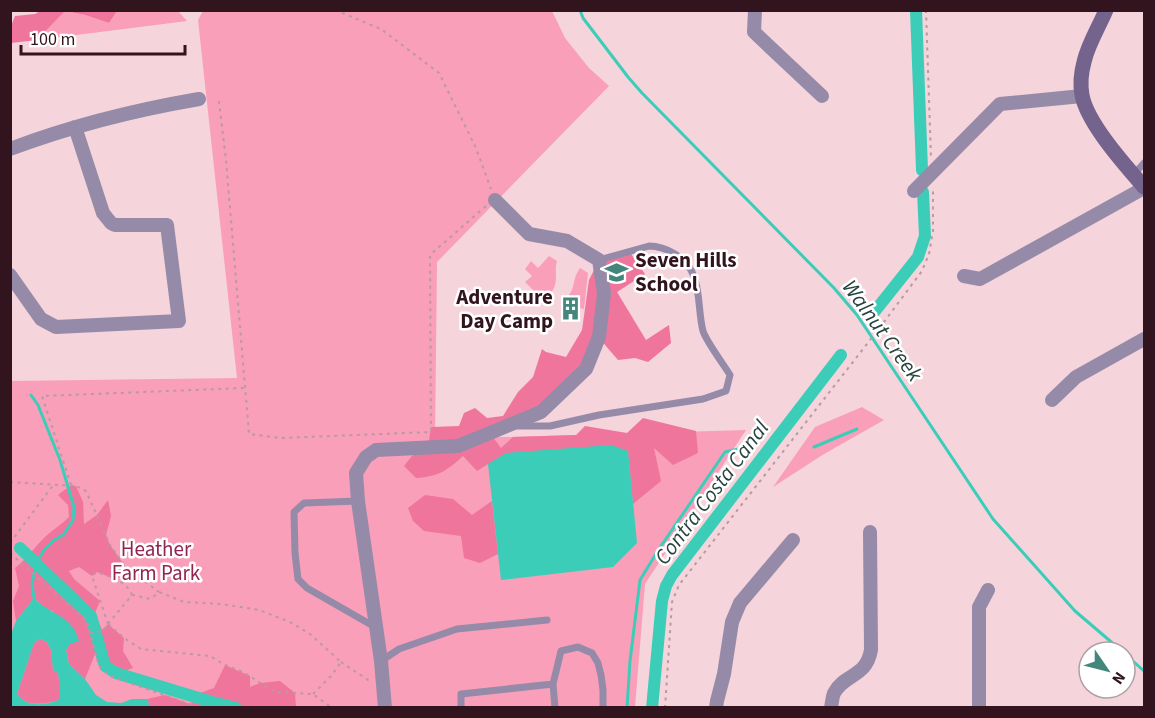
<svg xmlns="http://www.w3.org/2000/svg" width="1155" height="718" viewBox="0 0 1155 718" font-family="'Source Sans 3',sans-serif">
<rect width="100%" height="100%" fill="#f5d4dc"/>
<!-- green -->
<path fill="#f99fb9" d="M65 11 85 15 109 23 117 11H178L187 21 37 40Z
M203 11H552L565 38 589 68 609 86 437 262 435 439 746 430 645 584 635 707H11L10 381 237 378 198 20Z
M549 256 557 261C554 270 558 278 554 288 552 292 547 297 544 301L525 282 532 276 525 269 531 261 538 268Z
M580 268 588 273 584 309 579 308 578 305 569 295C576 285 572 279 580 268Z
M862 407 884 420 824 454 773 487 815 427Z"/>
<!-- forest -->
<path fill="#ef759d" d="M42 10H117V11L109 23 85 15 65 11 37 40 11 43V26L15 16 35 14Z
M629 251 645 274 617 292 646 340 669 325 671 343 648 362 635 358 618 360 599 338 586 369 541 412 490 433 501 448 513 437 576 435 585 426 627 433 643 418 696 431 698 453 673 465 654 448 661 481 633 504 628 452 488 464 477 471 463 456C448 470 438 477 416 478L404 466 412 456 428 447 431 427 459 426 464 413 475 408 487 418 503 416 518 392 533 377 542 349 546 352 566 357 582 330 589 280 599 260Z
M71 485 76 486 83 502 84 524 97 515 108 500 111 516 106 535 110 545 125 566 112 578 97 572 92 576 79 567 69 571 74 579 100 601 95 613 102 630 108 624 124 638 123 651 133 668 110 676 99 666 95 654 85 679 69 664 66 650 70 644 53 611 46 609 34 598 16 621 13 601 19 586 15 568C27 559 35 546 46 536 54 529 62 524 69 517L68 505 58 495Z
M425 495 453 499 472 515 492 501 498 554 480 563 464 558 461 536 424 531 413 521 408 508Z
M40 639 47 642 51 650 53 670 58 673 59 681V700C45 704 27 708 17 694L34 643Z
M225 665 250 676V687L260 683 280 681 295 693 296 707H150L147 699 165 695 190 704 200 693 214 688Z"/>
<!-- water -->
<path fill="#3bcdb8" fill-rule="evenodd" d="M611 445 628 451 637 543 613 567 501 580 488 464 506 453Z
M34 598C51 616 72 614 79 641L70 644 66 650 69 664 85 679 96 695 107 702 121 703 132 699H147L150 707H11V634L16 621ZM40 639 47 642 51 650 53 670 58 673 59 681V700C45 705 27 708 17 694L34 643Z"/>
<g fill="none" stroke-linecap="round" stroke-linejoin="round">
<!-- stream -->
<path stroke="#3bcdb8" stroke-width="3" d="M580 10 583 18 628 77 642 93 834 288 857 315 993 519 1075 611 1123 652
M31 395 38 405 60 460 74 507 73 520 64 534 53 541 44 550 36 563 32 584 34 598
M814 447 857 429
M1125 654 1144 671
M627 708 630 661 640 580 659 549 725 452 743 448"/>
<!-- canal -->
<path stroke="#3bcdb8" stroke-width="12" d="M916 10 922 170
M875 311 918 257 925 236 923 192
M20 548 91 616 105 666 116 673 212 702 236 708
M652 708 662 601 666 586 672 575 841 355"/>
<!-- path -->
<path stroke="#b999a2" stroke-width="2" stroke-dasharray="3 4.5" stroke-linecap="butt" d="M335 10 381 29 439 73 476 148 491 189
M926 10 931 158
M219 101 226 160 249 434 280 438 431 432 430 255 486 206
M10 482 76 486 86 491 110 545 125 566 159 592
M71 485 42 396 244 388
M10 543 54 484
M10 553 87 621 99 666 110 676 201 708
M108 624 132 595C146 596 146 604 159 592L184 602 222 604 259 610 290 622 310 634 341 662 331 676 313 694
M108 624 92 576 97 572C110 577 127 581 132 595
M90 633 103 631 108 624 124 638 141 649 210 656 225 665 243 672 275 692 313 694 332 708
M341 662 371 682
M665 708 672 602 679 585 881 326 922 271 929 254 933 231V190"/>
<!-- lane -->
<path stroke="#958ba8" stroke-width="7" d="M1134 174 1144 163
M518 426H550L599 415 703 399 726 391 730 375C724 365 706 341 703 331 696 304 704 271 675 254 667 249 658 246 649 246L599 260
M358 501 304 503 294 512 295 553 298 579 307 588 375 627
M381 661 399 649 457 629 547 620
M461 708V694L553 684
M555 708 553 684 561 651 578 647 592 653 598 663 601 675 603 690V708"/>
<!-- street -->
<path stroke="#958ba8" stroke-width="14" d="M755 10 754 32 822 96
M10 149C71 126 135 110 199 99
M914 191 1000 104 1082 96
M10 275 41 319 56 327 179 321 167 225H115L111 223 103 213 75 127
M964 276 980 279 1144 188
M1052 400 1076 377 1144 339
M385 708 381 661 358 501 356 473 366 457 376 450 458 446 541 412 586 369 599 337 604 293 599 260 567 241 529 234 495 200
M716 708 717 701 724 674 732 622 740 603 793 540
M831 708C832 703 832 698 834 693 845 673 866 678 871 650L870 532
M979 708V607L988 590"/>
<!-- secondary -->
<path stroke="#73638d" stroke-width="15" d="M1106 10C1099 27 1088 44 1084 62 1081 73 1080 84 1082 95 1087 123 1125 165 1144 187"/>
</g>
<!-- icons -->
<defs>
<symbol id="school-bare" viewBox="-9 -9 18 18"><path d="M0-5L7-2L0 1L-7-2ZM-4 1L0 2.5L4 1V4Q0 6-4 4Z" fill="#43877c" stroke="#fff" stroke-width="2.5" paint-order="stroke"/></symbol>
<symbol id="building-bare" viewBox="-9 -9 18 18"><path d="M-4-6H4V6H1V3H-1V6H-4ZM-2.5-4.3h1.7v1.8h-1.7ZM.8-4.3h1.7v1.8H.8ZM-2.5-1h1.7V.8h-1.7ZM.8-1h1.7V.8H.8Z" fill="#43877c" stroke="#fff" stroke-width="2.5" paint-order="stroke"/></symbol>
</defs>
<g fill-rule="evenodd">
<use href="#school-bare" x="600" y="256" width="33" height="33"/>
<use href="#building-bare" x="554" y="292" width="33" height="33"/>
</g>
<g text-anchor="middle" stroke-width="5" stroke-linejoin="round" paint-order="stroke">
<!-- poi labels -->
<g font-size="21" font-weight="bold" fill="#31141d" stroke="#fff" text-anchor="start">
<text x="635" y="267">Seven Hills<tspan x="635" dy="24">School</tspan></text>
<text x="553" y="304" text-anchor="end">Adventure<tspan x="553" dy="24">Day Camp</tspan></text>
</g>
<!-- park labels -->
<g font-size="21" fill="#922450" stroke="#fff">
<text x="156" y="556">Heather<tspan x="156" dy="24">Farm Park</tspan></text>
</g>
<!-- water labels -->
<g font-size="22" font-style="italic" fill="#26433e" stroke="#fff">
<text transform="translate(883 330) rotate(54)" y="8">Walnut Creek</text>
<text transform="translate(711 492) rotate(-53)" y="8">Contra Costa Canal</text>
</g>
</g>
<!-- border -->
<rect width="1155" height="718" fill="none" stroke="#31141d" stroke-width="24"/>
<!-- north arrow -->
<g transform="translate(1107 670) rotate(125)"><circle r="28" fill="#ffffff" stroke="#ada1a5" stroke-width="1.5"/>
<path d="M0-4.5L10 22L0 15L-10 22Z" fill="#43877c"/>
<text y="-9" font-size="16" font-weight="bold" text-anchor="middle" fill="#31141d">N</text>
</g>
<!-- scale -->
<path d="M21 45v9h164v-9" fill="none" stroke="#31141d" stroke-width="3"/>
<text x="30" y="45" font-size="18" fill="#31141d" stroke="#ffffff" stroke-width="4.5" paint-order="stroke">100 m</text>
</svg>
